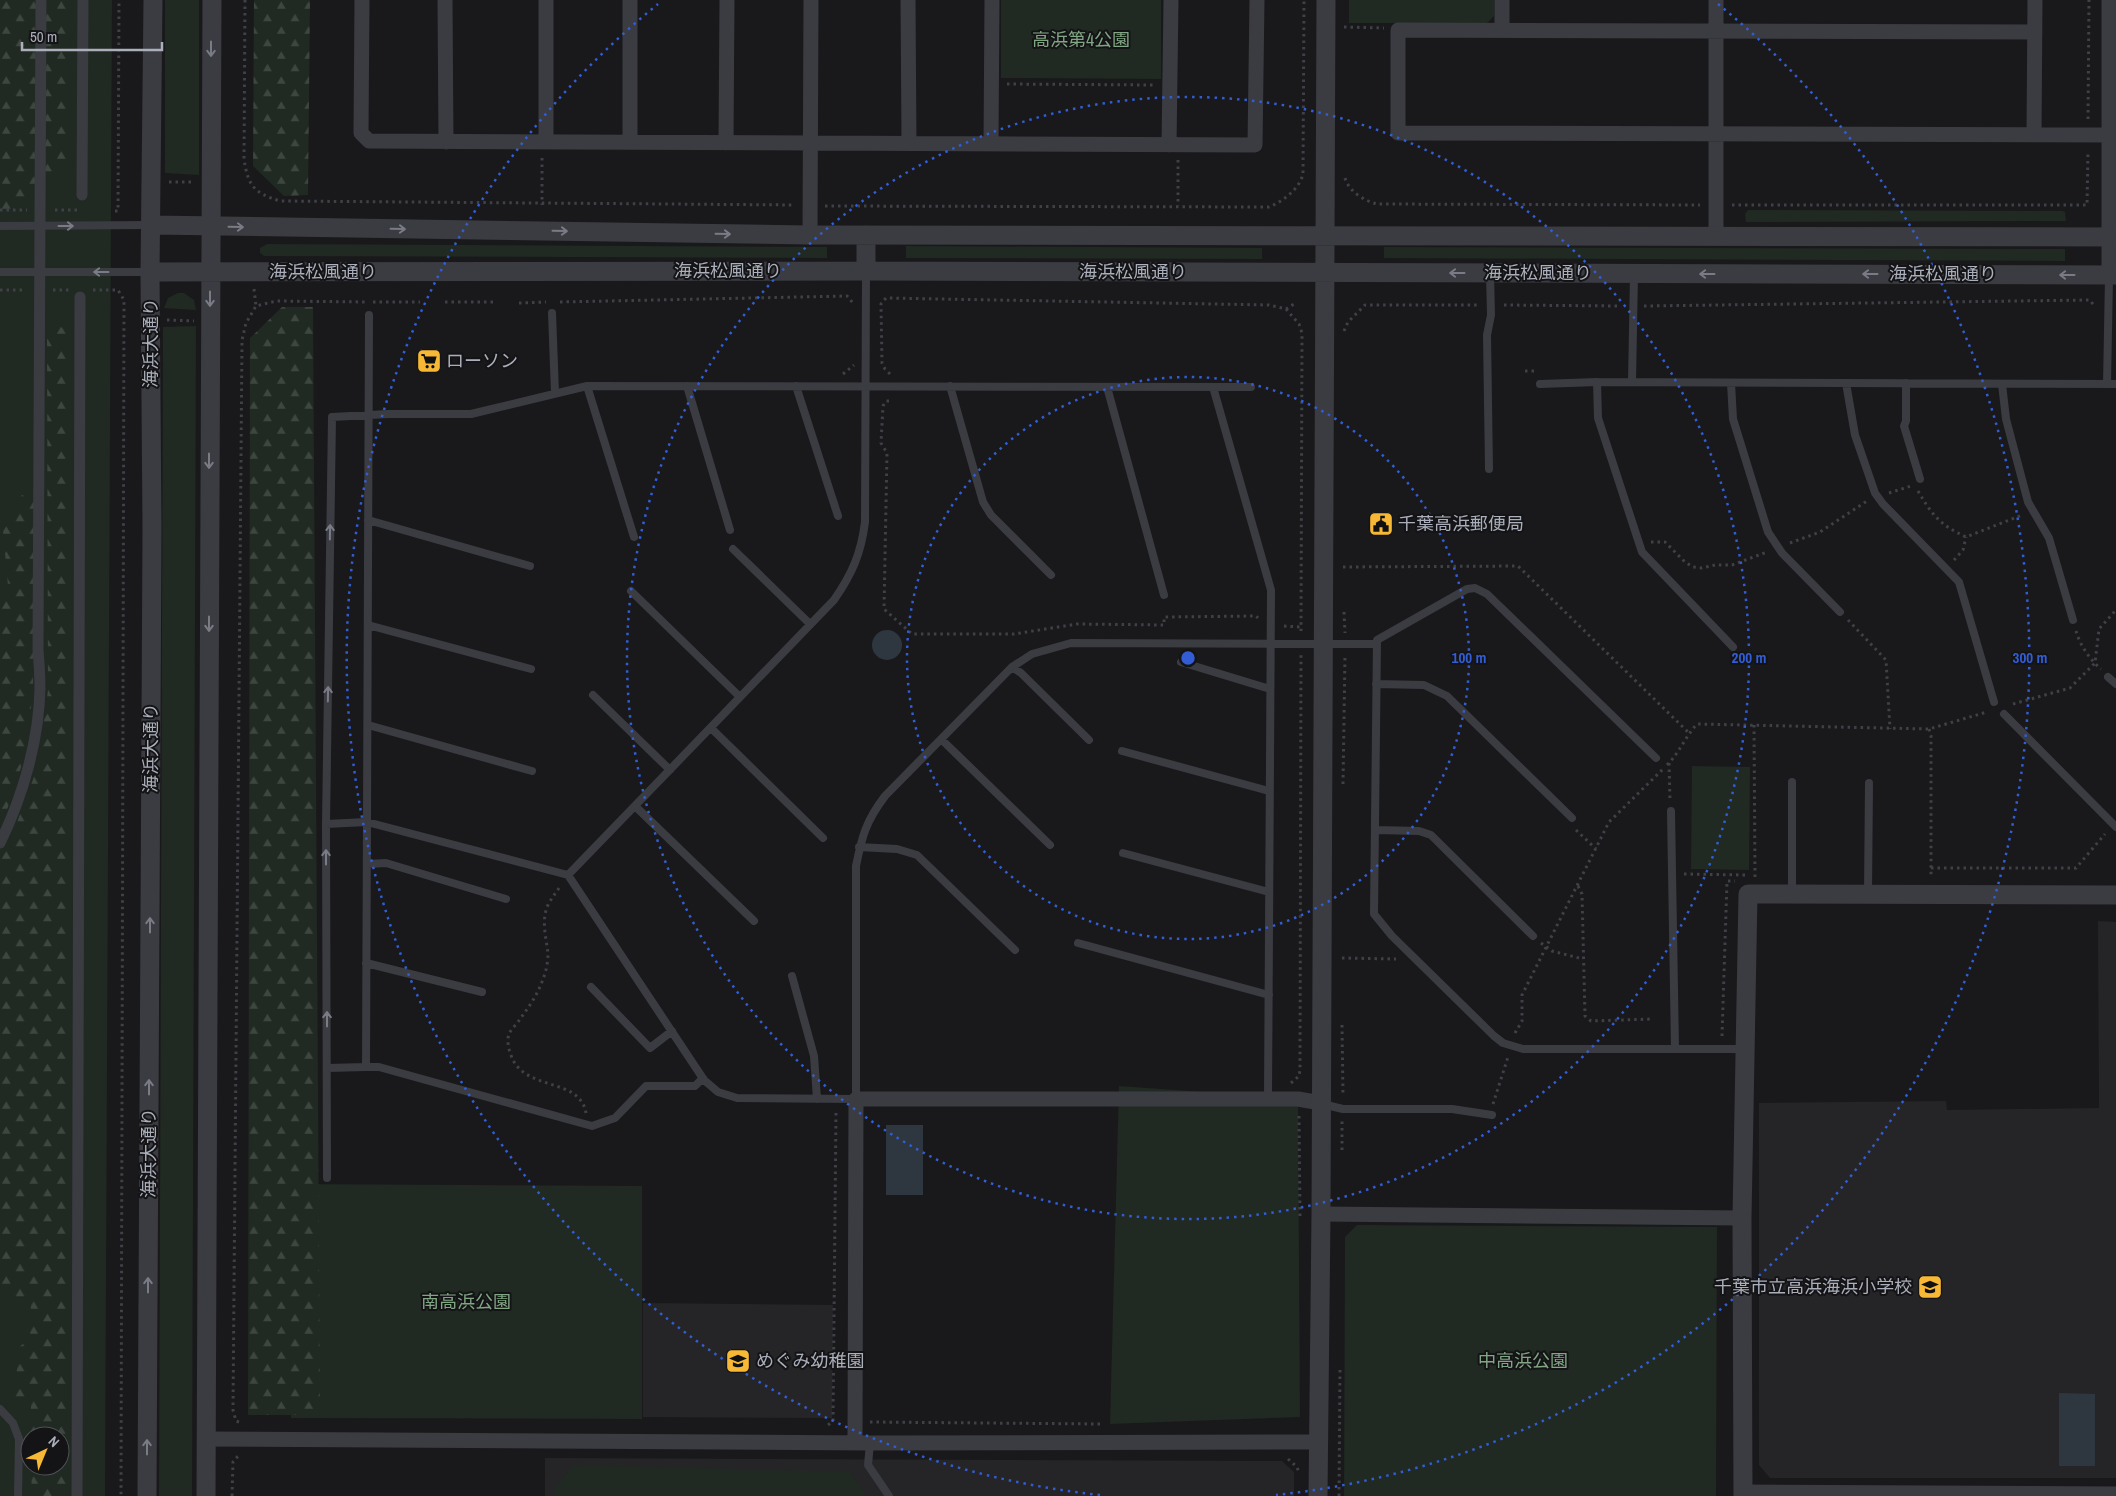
<svg xmlns="http://www.w3.org/2000/svg" width="2116" height="1496" viewBox="0 0 2116 1496" font-family="'Archivo Narrow','Noto Sans JP',sans-serif">
<defs>
<pattern id="forest-firs" width="22" height="20" patternUnits="userSpaceOnUse" patternTransform="scale(1.25)"><rect width="22" height="20" fill="#202922"/><path d="M5 1l3.5 6h-7zM16 11l3.5 6h-7z" fill="#3e4640"/></pattern>
</defs>
<rect width="100%" height="100%" fill="#19191b"/>
<!-- built -->
<path fill="#252528" d="M2098 921 2116 922V1478H1770L1759 1465V1103L1946 1101 1947 1110 2099 1108Z
M643 1303 833 1305 832 1418 643 1417Z
M545 1458 1282 1461 1294 1472V1496H545Z"/>
<!-- green -->
<path fill="#202922" fill-rule="evenodd" d="M0 0H112L105 1496H0ZM30 1436H60V1466H30Z
M165 0H199V175L165 173Z
M1001 0H1161V79L1001 78Z
M1349 0H1494V16L1487 23H1349Z
M1748 210 2062 211 2065 212 2066 221 1746 222 1745 214Z
M267 244 827 247V258L264 256 260 253V248Z
M906 246 1262 248V259L906 258Z
M1384 247 2065 249V261L1384 258Z
M178 293H184L194 300 196 310 164 308 168 298Z
M196 326 192 1496H159L163 327Z
M1692 766 1750 767 1749 870 1691 869Z
M1119 1086 1298 1099 1300 1417 1110 1424Z
M291 1184 642 1186V1419L291 1418Z
M1357 1225 1717 1227 1716 1496H1344L1345 1237Z
M573 1465 850 1472 867 1496H555V1488Z"/>
<!-- forest -->
<path fill="url(#forest-firs)" d="M0 0H70L68 169 10 213 0 214V149L2 146Z
M254 0H310L308 195 284 196 253 166Z
M282 307H313L320 1415H248L250 338Z
M47 322 69 330 66 1028 68 1496H32L31 1466H60V1436H31V1395L15 1401 18 1348 30 1338 31 1297 0 1298V857L15 828 38 766 48 690Z
M22 495 35 501 33 687 27 749 0 831V586H8L2 520Z"/>
<!-- water -->
<path fill="#2e3740" d="M872 645a15 15 0 1 1 30 0a15 15 0 1 1-30 0Z
M886 1125H923V1195H886Z
M2059 1393 2095 1394V1466H2059Z"/>
<g fill="none" stroke-linecap="round" stroke-linejoin="round">
<!-- path -->
<path stroke="#3f4147" stroke-width="3" stroke-dasharray="2.5 4" stroke-linecap="butt" d="M245 0 244 159C248 186 254 193 280 201L795 205
M1344 27 1384 28
M1007 84 1154 85
M2088 119 2089 0
M542 158V205
M1178 160V206
M1345 178C1349 192 1365 201 1377 204L1700 205
M169 182H195
M1732 205H2087L2088 151
M825 206 1269 207C1282 202 1301 188 1303 173L1304 0
M0 210H27
M55 210H79
M115 211H118L119 0
M254 289 256 306
M0 290H26
M53 290H69
M93 290H118L124 300 121 1496
M373 302H420
M445 302H493
M560 302 847 296 853 303
M519 303 546 302
M1504 305 1620 306
M1644 306 2090 300 2095 307
M1286 309 1299 324 1302 333 1301 631
M167 320 194 321
M1344 331 1348 322 1365 305H1478
M1525 371H1536
M843 374 854 365
M890 374 885 369 882 363 881 304 886 298 1269 305 1286 309 1294 304
M889 401H886L883 406 881 443 887 453 884 609 912 634H1014L1077 624 1164 625V617L1256 616 1258 618
M1918 491C1932 515 1940 525 1966 537L2022 515
M1889 493 1911 486
M1651 542H1665L1685 562 1693 567 1702 568 1715 565H1732L1767 552
M1790 543 1820 532 1867 501
M1954 560 1963 550 1966 537
M1343 567 1518 566 1689 733
M1344 612 1345 633
M1848 620 1886 660 1890 729
M1284 626 1301 627
M2076 631C2080 645 2090 660 2101 669
M2013 704 2070 688 2095 663 2099 629 2116 610
M1754 725 1755 877
M1929 729 1931 736V876
M1669 763 1670 801
M1667 765C1680 752 1685 737 1697 724L1929 729 1987 712
M1343 784 1345 655
M1576 830 1596 849
M1931 868H2076L2105 834
M1684 874 1745 875
M1578 886 1582 894 1585 1016 1591 1021 1653 1019
M559 888C555 894 551 899 548 905 541 920 546 937 548 953 548 962 546 972 543 979 538 994 529 1007 520 1019 517 1024 511 1029 509 1034 506 1042 510 1054 513 1060 529 1091 580 1078 586 1113
M1541 943 1552 951 1583 959
M1342 958 1396 959
M1342 1025 1343 1096
M1515 1033 1522 1021V995L1609 822 1663 769
M1722 1036 1727 881H1735
M1291 1083 1299 1076 1300 1070 1301 655
M1493 1104 1508 1057
M1299 1116 1300 1217
M1342 1150V1121
M239 1422 236 1421 233 1410 242 340 246 323 256 306 276 301 367 302
M870 1422 1101 1424
M828 1425 833 1421 836 1112
M1288 1459 1297 1467 1299 1473
M232 1496 233 1462 238 1456
M1339 1496 1340 1369"/>
<!-- service -->
<path stroke="#3b3c42" stroke-width="8" d="M0 226 150 225
M0 272H150
M552 313 555 393
M1597 382 1598 418 1642 552 1733 647
M1632 382 1634 274
M1731 383 1733 419 1768 532 1782 553 1840 612
M1846 383 1855 435 1875 493 1883 504 1959 582 1994 702
M1906 383V421L1904 426 1920 479
M1540 384 1597 382 2116 384
M2002 384 2006 419 2028 502 2049 538 2073 620
M2107 384 2109 276
M587 386 634 537
M687 386 730 530
M796 386 838 516
M950 386 983 502 991 515 1051 575
M1107 387 1164 595
M1213 387 1271 590 1268 1099
M1489 469 1487 335 1491 315 1490 274
M368 520 530 566
M733 549 810 624
M631 591 740 697
M368 625 531 669
M1181 662 1270 689
M1012 667 1021 673 1089 740
M2108 677 2116 684
M1376 684 1424 685 1447 696 1572 818
M593 695 670 770
M2004 714 2116 827
M368 725 532 771
M711 728 823 838
M941 739 1050 845
M1122 751 1269 791
M1656 758 1487 594 1475 588 1467 589 1377 640 1374 914 1392 936 1494 1036 1503 1043 1523 1049H1745
M635 806 754 921
M1671 811 1675 1049
M326 824 367 822 568 875 704 1080 718 1092 737 1098 856 1099V866C862 836 866 821 885 796L1012 667 1032 654 1071 643 1376 644
M1375 830 1419 831 1431 835 1533 936
M859 847 897 849 917 855 1015 950
M1123 853 1269 892
M367 864 386 863 506 899
M568 875 834 600C852 574 861 554 865 522L866 272
M1792 894V782
M1868 894 1869 783
M1078 943 1269 995
M366 963 482 992
M792 976 814 1056 817 1099
M591 987 650 1048 672 1031
M366 1067H379L592 1126 615 1118 646 1086H695L703 1078
M327 1068 366 1067 369 315
M1322 1104 1343 1109H1452L1492 1115
M327 1178 326 824 332 417 388 414H471L587 386 1251 387
M0 1409 13 1423 19 1439 18 1496
M870 1443 868 1465 889 1496"/>
<!-- pedestrian -->
<path stroke="#3b3c42" stroke-width="11" d="M82 195 83 0
M0 843C23 796 39 740 40 688 40 675 39 662 38 650L41 0
M77 1496 80 297"/>
<!-- minor -->
<path stroke="#3b3c42" stroke-width="15" d="M362 0 361 133 369 141 1255 145 1257 0
M445 0 446 142
M546 0V142
M908 0 909 143
M2109 0V275
M1502 30V0
M2035 32 1398 30V133L2116 135
M2034 134 2035 0
M630 142V0
M726 143 727 0
M991 144 992 0
M1169 145 1171 0
M810 235 811 0
M1716 237V0
M1321 1214 1742 1218
M206 1439 870 1443 1318 1442
M855 1442 856 1099H1298L1321 1103
M1743 1492 2116 1494"/>
<!-- tertiary -->
<path stroke="#3b3c42" stroke-width="19" d="M152 225 810 235 2116 237
M866 271V235
M150 272 866 271 2116 275
M147 1496 152 528 150 272 153 0
M206 1496 212 0
M1318 1496 1321 1214 1326 0
M1743 1496 1742 1218 1748 894 2116 895"/>
</g>
<!-- one-way arrows -->
<defs><path id="oneway-shaft" d="M-6 0H5M1.5-3L5.5 0L1.5 3" fill="none" stroke-width="1.6" stroke-linecap="round" stroke-linejoin="round" transform="scale(1.25)"/></defs>
<g stroke="#797b85">
<use href="#oneway-shaft" transform="translate(211 49) rotate(90)"/>
<use href="#oneway-shaft" transform="translate(66 226)"/>
<use href="#oneway-shaft" transform="translate(236 227) rotate(1)"/>
<use href="#oneway-shaft" transform="translate(398 229) rotate(1)"/>
<use href="#oneway-shaft" transform="translate(560 231) rotate(1)"/>
<use href="#oneway-shaft" transform="translate(723 234) rotate(1)"/>
<use href="#oneway-shaft" transform="translate(101 272) rotate(-180)"/>
<use href="#oneway-shaft" transform="translate(1457 273) rotate(-180)"/>
<use href="#oneway-shaft" transform="translate(1707 274) rotate(-180)"/>
<use href="#oneway-shaft" transform="translate(1870 274) rotate(-180)"/>
<use href="#oneway-shaft" transform="translate(2067 275) rotate(-180)"/>
<use href="#oneway-shaft" transform="translate(210 299) rotate(90)"/>
<use href="#oneway-shaft" transform="translate(209 461) rotate(90)"/>
<use href="#oneway-shaft" transform="translate(330 532) rotate(-89)"/>
<use href="#oneway-shaft" transform="translate(209 624) rotate(90)"/>
<use href="#oneway-shaft" transform="translate(328 694) rotate(-89)"/>
<use href="#oneway-shaft" transform="translate(326 857) rotate(-90)"/>
<use href="#oneway-shaft" transform="translate(150 925) rotate(-90)"/>
<use href="#oneway-shaft" transform="translate(327 1019) rotate(-90)"/>
<use href="#oneway-shaft" transform="translate(149 1087) rotate(-90)"/>
<use href="#oneway-shaft" transform="translate(148 1285) rotate(-90)"/>
<use href="#oneway-shaft" transform="translate(147 1447) rotate(-90)"/>
</g>
<!-- distance rings -->
<g fill="none" stroke="#325dd4" stroke-width="2.5" stroke-dasharray="2.5 5">
<circle cx="1188" cy="658" r="281"/>
<circle cx="1188" cy="658" r="561"/>
<path d="M1100 1495A842 842 0 0 1 658 4M1718 4A842 842 0 0 1 1276 1495"/>
</g>
<!-- icons -->
<defs>
<symbol id="supermarket-square" viewBox="-11 -11 22 22"><rect x="-9" y="-9" width="18" height="18" rx="4" fill="#f7b935" stroke="#141416"/><path d="M-6-5.5h2.5l.6 2H6L4.5 2H-2.5L-4.4-4H-6ZM-1.5 3.2a1.3 1.3 0 1 0 .1 0ZM3 3.2a1.3 1.3 0 1 0 .1 0Z" fill="#111"/></symbol>
<symbol id="civic-square" viewBox="-11 -11 22 22"><rect x="-9" y="-9" width="18" height="18" rx="4" fill="#f7b935" stroke="#141416"/><path d="M-.6-6.5H3V-4.5H.6V-3L4-1V1h2V6H-6V1h2V-1L-.6-3ZM-1.2 2.5V6h2.4V2.5Z" fill="#111"/></symbol>
<symbol id="school-square" viewBox="-11 -11 22 22"><rect x="-9" y="-9" width="18" height="18" rx="4" fill="#f7b935" stroke="#141416"/><path d="M0-5L7-2L0 1L-7-2ZM-4 1L0 2.5L4 1V4Q0 6-4 4Z" fill="#111"/></symbol>
</defs>
<g fill-rule="evenodd">
<use href="#supermarket-square" x="415" y="347" width="28" height="28"/>
<use href="#civic-square" x="1367" y="510" width="28" height="28"/>
<use href="#school-square" x="1916" y="1273" width="28" height="28"/>
<use href="#school-square" x="724" y="1347" width="28" height="28"/>
</g>
<g text-anchor="middle" stroke-width="4" stroke-linejoin="round" paint-order="stroke">
<!-- park labels -->
<g font-size="18" fill="#81a684" stroke="#141416">
<text x="1081" y="46">高浜第4公園</text>
<text x="466" y="1308">南高浜公園</text>
<text x="1523" y="1367">中高浜公園</text>
</g>
<!-- street labels -->
<g font-size="18" fill="#abafbb" stroke="#141416">
<text x="728" y="277">海浜松風通り</text>
<text x="323" y="278">海浜松風通り</text>
<text x="1133" y="278">海浜松風通り</text>
<text x="1538" y="279">海浜松風通り</text>
<text x="1943" y="280">海浜松風通り</text>
<text transform="translate(151 343) rotate(-90)" y="6">海浜大通り</text>
<text transform="translate(151 748) rotate(-90)" y="6">海浜大通り</text>
<text transform="translate(149 1153) rotate(-90)" y="6">海浜大通り</text>
</g>
<!-- poi labels -->
<g font-size="18" fill="#abafbb" stroke="#141416" text-anchor="start">
<text x="446" y="367">ローソン</text>
<text x="1398" y="530">千葉高浜郵便局</text>
<text x="1912" y="1293" text-anchor="end">千葉市立高浜海浜小学校</text>
<text x="756" y="1367">めぐみ幼稚園</text>
</g>
</g>
<circle cx="1188" cy="658" r="8" fill="#325dd4" stroke="#141416" stroke-width="2.5"/>
<g font-size="15" text-anchor="middle" font-weight="bold" fill="#325dd4" stroke="#141416" stroke-width="4" stroke-linejoin="round" paint-order="stroke">
<text x="1469" y="663">100 m</text>
<text x="1749" y="663">200 m</text>
<text x="2030" y="663">300 m</text>
</g>
<!-- north arrow -->
<g transform="translate(45 1451) rotate(44)"><circle r="24" fill="#141416" stroke="#505258"/>
<path d="M0-4L9 19L0 12L-9 19Z" fill="#f7b935"/>
<text y="-8" font-size="14" font-weight="bold" text-anchor="middle" fill="#abafbb">N</text>
</g>
<!-- scale -->
<path d="M22 42v8h140v-8" fill="none" stroke="#abafbb" stroke-width="2.5"/>
<text x="30" y="42" font-size="15" fill="#abafbb" stroke="#141416" stroke-width="4" paint-order="stroke">50 m</text>
</svg>
